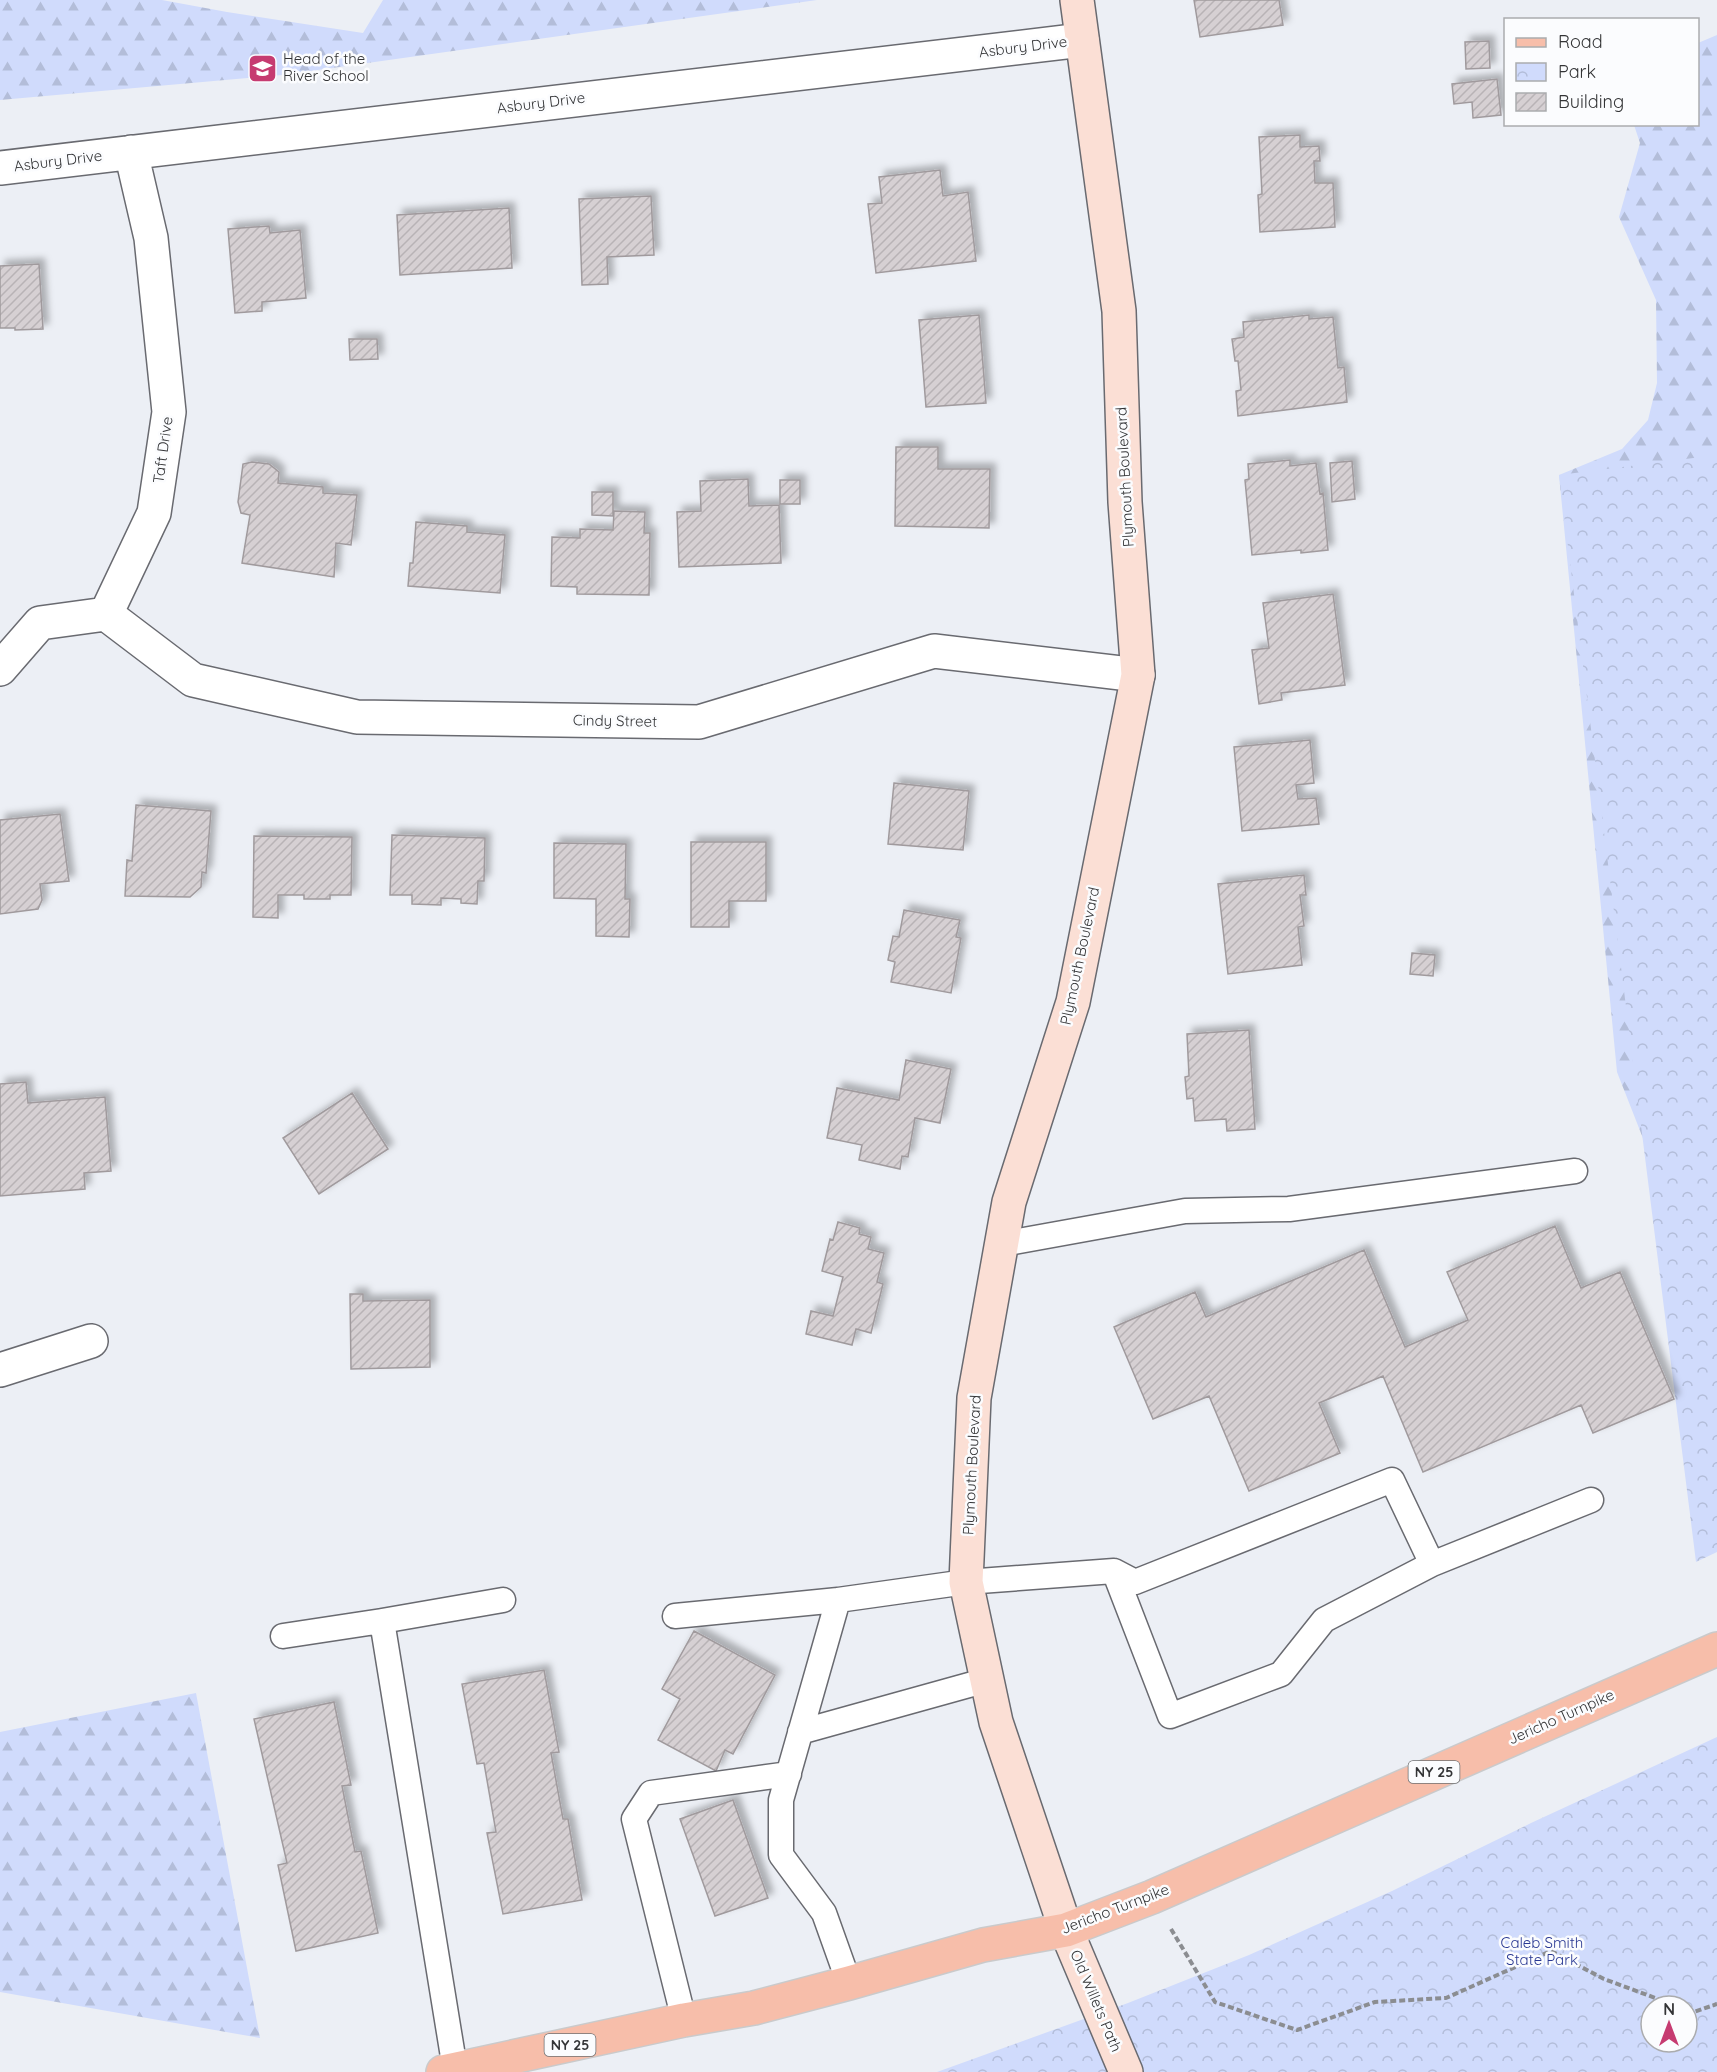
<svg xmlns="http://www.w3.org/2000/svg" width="1717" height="2072" viewBox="0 0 1717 2072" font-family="Quicksand,sans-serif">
<defs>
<pattern id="forest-firs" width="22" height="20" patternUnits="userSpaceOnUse" patternTransform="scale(1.5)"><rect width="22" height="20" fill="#d0dbfc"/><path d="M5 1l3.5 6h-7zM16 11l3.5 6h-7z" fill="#b3bdd9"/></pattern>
<pattern id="park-crowns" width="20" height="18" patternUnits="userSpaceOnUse" patternTransform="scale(1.5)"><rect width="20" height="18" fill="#d0dbfc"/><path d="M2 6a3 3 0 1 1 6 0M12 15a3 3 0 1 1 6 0" fill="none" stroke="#b3bdd9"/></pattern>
<pattern id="building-hatch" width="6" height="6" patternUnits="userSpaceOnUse" patternTransform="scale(1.5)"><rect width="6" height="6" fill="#d6d0d3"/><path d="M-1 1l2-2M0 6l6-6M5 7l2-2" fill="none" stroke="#b8b3b6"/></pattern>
<filter id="shadow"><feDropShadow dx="5.5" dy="-5.5" stdDeviation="3" flood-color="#0004"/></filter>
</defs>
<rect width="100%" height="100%" fill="#eceff5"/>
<!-- forest -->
<path fill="url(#forest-firs)" d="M0 0H162L227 12 363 33 383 0H817L282 75 0 100Z
M1717 35V1327L1617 1072 1559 475 1622 449 1648 420 1657 383 1656 300 1619 217 1640 143 1634 125 1698 124V43Z
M196 1693 260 2038 0 1992V1732Z"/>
<!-- park -->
<path fill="url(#park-crowns)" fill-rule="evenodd" d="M1717 455V1552L1696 1562 1559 475Z
M1717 1737V2072H937L1128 2003 1249 1955 1392 1891 1531 1823ZM1651 2006H1687V2042H1651Z"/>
<!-- building -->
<path fill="url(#building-hatch)" stroke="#a09a9d" stroke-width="1.5" filter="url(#shadow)" d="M1194 0H1279L1283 25 1200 37Z
M1489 41 1490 68 1466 69 1465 42Z
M1497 79 1501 115 1473 118 1472 102 1454 104 1452 84Z
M1300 135V147L1319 146 1320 161H1314L1315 183H1333L1335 227 1260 232 1258 195 1262 194 1259 137Z
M940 170 943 196 968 192 976 261 876 273 868 204 882 203 879 177Z
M651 196 654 255 607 257 608 284 582 285 579 199Z
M509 208 512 268 400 275 397 215Z
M269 226 270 233 300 230 306 298 262 302V311L235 313 228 229Z
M39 264 43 329 15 330V328H0V266Z
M979 315 986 403 926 407 919 320Z
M1309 315V319L1333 317 1338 368 1344 367 1347 402 1238 416 1236 391 1241 390 1238 361H1235L1232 339 1244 337 1243 322Z
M349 339H377L378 359 350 360Z
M896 447H938V469H990L989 528 895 526Z
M1290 460V466L1316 463 1320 494 1323 493 1328 550 1301 553V550L1252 555 1245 480 1249 479 1248 464Z
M1352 461 1355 499 1332 502 1330 463Z
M252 462 269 464 279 472 278 483 323 487V493L357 495 351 545 336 543 334 577 242 563 250 515 241 513 238 502 243 464Z
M748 479 749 506 779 505 781 563 679 567 677 512 701 511 700 481Z
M780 480H800V504H780Z
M592 492H613V516L592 515Z
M614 511 645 512 644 533H650L649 595 577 594V587L551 586 552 537 580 538V529L613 530Z
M416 522 467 526V532L505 535 500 593 408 586 410 563H413Z
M1333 594 1345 685 1281 693 1282 700 1259 704 1252 650 1269 648 1263 603Z
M1310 740 1314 783 1296 785 1298 799 1316 798 1319 824 1242 831 1234 747Z
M894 783 969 791 963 850 888 844Z
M136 805 211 811 206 873 202 872 201 887 190 897 125 896 127 860 132 861Z
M60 814 69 881 40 884 42 900 38 909 0 914V820Z
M392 835 485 838 484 881H478L477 904 461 903V899L441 898V905L412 904V895H390Z
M254 836 352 837 351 895H330V899H304V895H278V918L253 917Z
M691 842H766V901H729V927H691Z
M554 843 626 844 625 899H630L629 937 596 936V899L554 898Z
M1304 875 1306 895H1300L1304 926 1298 927 1302 965 1228 974 1218 884Z
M904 910 960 920 956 937 961 938 951 993 891 982 895 962 888 960 893 936 899 937Z
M1412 953 1435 955 1433 976 1410 974Z
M1249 1030 1255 1129 1227 1131 1226 1119 1195 1121 1193 1098 1187 1099 1185 1077 1189 1076 1187 1034Z
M906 1060 951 1069 940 1123 915 1118 908 1157 902 1156 900 1169 859 1160 862 1145 827 1138 837 1088 899 1100Z
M26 1082 28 1103 105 1097 111 1171 84 1173 85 1189 0 1196V1084Z
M352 1093 388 1149 319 1194 283 1138Z
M838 1222 860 1228 859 1234 871 1237 868 1249 884 1253 877 1282 883 1284 871 1333 856 1329 852 1345 806 1334 811 1311 833 1316 843 1277 822 1271 830 1239 833 1240Z
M1555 1226 1581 1288 1620 1272 1674 1399 1593 1433 1581 1405 1423 1472 1383 1376 1319 1403 1340 1453 1249 1491 1209 1396 1153 1419 1114 1327 1195 1292 1206 1317 1364 1250 1405 1347 1468 1320 1447 1272Z
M350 1294H363V1301L430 1300V1367L351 1369Z
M694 1631 775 1675 733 1754 725 1750 716 1771 658 1740 680 1699 662 1689Z
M544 1670 559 1752 551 1753 563 1819H568L582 1900 503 1914 487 1833 496 1832 484 1763 477 1764 462 1684Z
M334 1702 351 1785 342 1786 355 1852 361 1851 378 1933 296 1951 278 1865 287 1863 254 1719Z
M733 1800 768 1898 715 1916 680 1819Z"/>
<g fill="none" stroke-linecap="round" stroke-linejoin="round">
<defs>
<path id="service" d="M1002 1244 1185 1211 1289 1209 1575 1171
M1114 1571 1170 1716 1281 1674 1324 1620 1432 1564
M675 1616 838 1600
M283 1636 382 1621
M800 1732 987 1680
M849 1983 824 1913 781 1855V1800L838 1600 966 1582 1114 1571 1135 1582 1392 1480 1432 1564 1591 1500
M684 2020 634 1819 651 1793 789 1774
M455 2069 382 1621 503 1600"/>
<path id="minor" d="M0 168 1082 40
M106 614 193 680 357 717 699 722 934 651 1138 675
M106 614 154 513 169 412 151 238 131 152
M0 669 40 623 106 614
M0 1370 91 1341"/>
<path id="secondary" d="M1077 0 1119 311 1125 502 1138 675 1073 1002 1009 1202 974 1398 966 1582 996 1722 1066 1930 1126 2072"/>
<path id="primary" d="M443 2072 684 2020 754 2008 849 1983 983 1945 1066 1930 1152 1897 1717 1649"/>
</defs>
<!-- service casing -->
<use href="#service" stroke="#696a70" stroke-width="27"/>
<!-- minor casing -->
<use href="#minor" stroke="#696a70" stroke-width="36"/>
<!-- secondary casing -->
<use href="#secondary" stroke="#696a70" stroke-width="36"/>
<!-- primary casing -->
<use href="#primary" stroke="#cacacb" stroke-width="36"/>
<!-- path -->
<path stroke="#8b8d91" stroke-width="4" stroke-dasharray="6 3" stroke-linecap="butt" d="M1171 1929 1215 2002 1297 2030 1375 2002 1446 1998 1551 1951 1604 1979 1677 2006
M1687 2010 1694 2012 1717 2004"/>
<!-- service -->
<use href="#service" stroke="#fff" stroke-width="24"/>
<!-- minor -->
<use href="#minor" stroke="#fff" stroke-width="33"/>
<!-- secondary -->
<use href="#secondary" stroke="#fbdfd5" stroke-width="33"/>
<!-- primary -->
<use href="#primary" stroke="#f7beaa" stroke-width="33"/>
</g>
<!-- icons -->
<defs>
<symbol id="school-square" viewBox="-11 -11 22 22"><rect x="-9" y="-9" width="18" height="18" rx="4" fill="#c63b71" stroke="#fbfcfe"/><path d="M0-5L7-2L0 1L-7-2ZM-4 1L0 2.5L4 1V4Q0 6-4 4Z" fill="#fff"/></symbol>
</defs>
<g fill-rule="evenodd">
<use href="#school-square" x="246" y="52" width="33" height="33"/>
</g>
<g text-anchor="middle" stroke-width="5" stroke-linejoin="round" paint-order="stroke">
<!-- shield labels -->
<g fill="#fbfcfe" stroke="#6f7072" stroke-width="1.5">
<rect x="1408.5" y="1761" width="51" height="22" rx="4.5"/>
<rect x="544.5" y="2034" width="51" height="22" rx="4.5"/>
</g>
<g font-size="14" font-weight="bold" fill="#333436">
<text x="1434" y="1777">NY 25</text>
<text x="570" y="2050">NY 25</text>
</g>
<!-- street labels -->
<g font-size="15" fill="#333436" stroke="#fbfcfe">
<text transform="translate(1023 47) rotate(-7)" y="5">Asbury Drive</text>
<text transform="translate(541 103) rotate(-7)" y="5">Asbury Drive</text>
<text transform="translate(58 161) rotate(-7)" y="5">Asbury Drive</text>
<text transform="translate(163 450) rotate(-82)" y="5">Taft Drive</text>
<text transform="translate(1125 477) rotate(-93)" y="5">Plymouth Boulevard</text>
<text transform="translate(615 721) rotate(1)" y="5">Cindy Street</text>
<text transform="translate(1080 956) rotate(-78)" y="5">Plymouth Boulevard</text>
<text transform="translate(972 1465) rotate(-87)" y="5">Plymouth Boulevard</text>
<text transform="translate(1561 1717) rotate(-24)" y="5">Jericho Turnpike</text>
<text transform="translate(1115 1909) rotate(-21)" y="5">Jericho Turnpike</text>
<text transform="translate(1096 2001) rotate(67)" y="5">Old Willets Path</text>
</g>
<!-- poi labels -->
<g font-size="15" fill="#333436" stroke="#fbfcfe" text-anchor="start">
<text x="283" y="64">Head of the<tspan x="283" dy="17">River School</tspan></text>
</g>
<!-- park labels -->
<g font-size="15" fill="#293893" stroke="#fbfcfe">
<text x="1542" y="1948">Caleb Smith<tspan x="1542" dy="17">State Park</tspan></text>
</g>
</g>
<!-- legend -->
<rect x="1504" y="18" width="195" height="108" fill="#fbfcfe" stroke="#abacae" stroke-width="1.5"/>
<rect x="1516" y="38" width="30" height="9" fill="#f7beaa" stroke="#abacae" stroke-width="1.5"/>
<text x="1558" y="48" font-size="18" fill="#333436">Road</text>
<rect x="1516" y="63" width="30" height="18" fill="url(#park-crowns)" stroke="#abacae" stroke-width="1.5"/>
<text x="1558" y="78" font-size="18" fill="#333436">Park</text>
<rect x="1516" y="93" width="30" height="18" fill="url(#building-hatch)" stroke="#abacae" stroke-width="1.5"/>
<text x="1558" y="108" font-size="18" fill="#333436">Building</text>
<!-- north arrow -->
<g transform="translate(1669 2024)"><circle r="28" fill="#fbfcfe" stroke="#abacae" stroke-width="1.5"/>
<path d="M0-4.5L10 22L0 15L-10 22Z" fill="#c63b71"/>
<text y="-9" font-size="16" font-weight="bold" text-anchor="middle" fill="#333436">N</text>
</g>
</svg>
